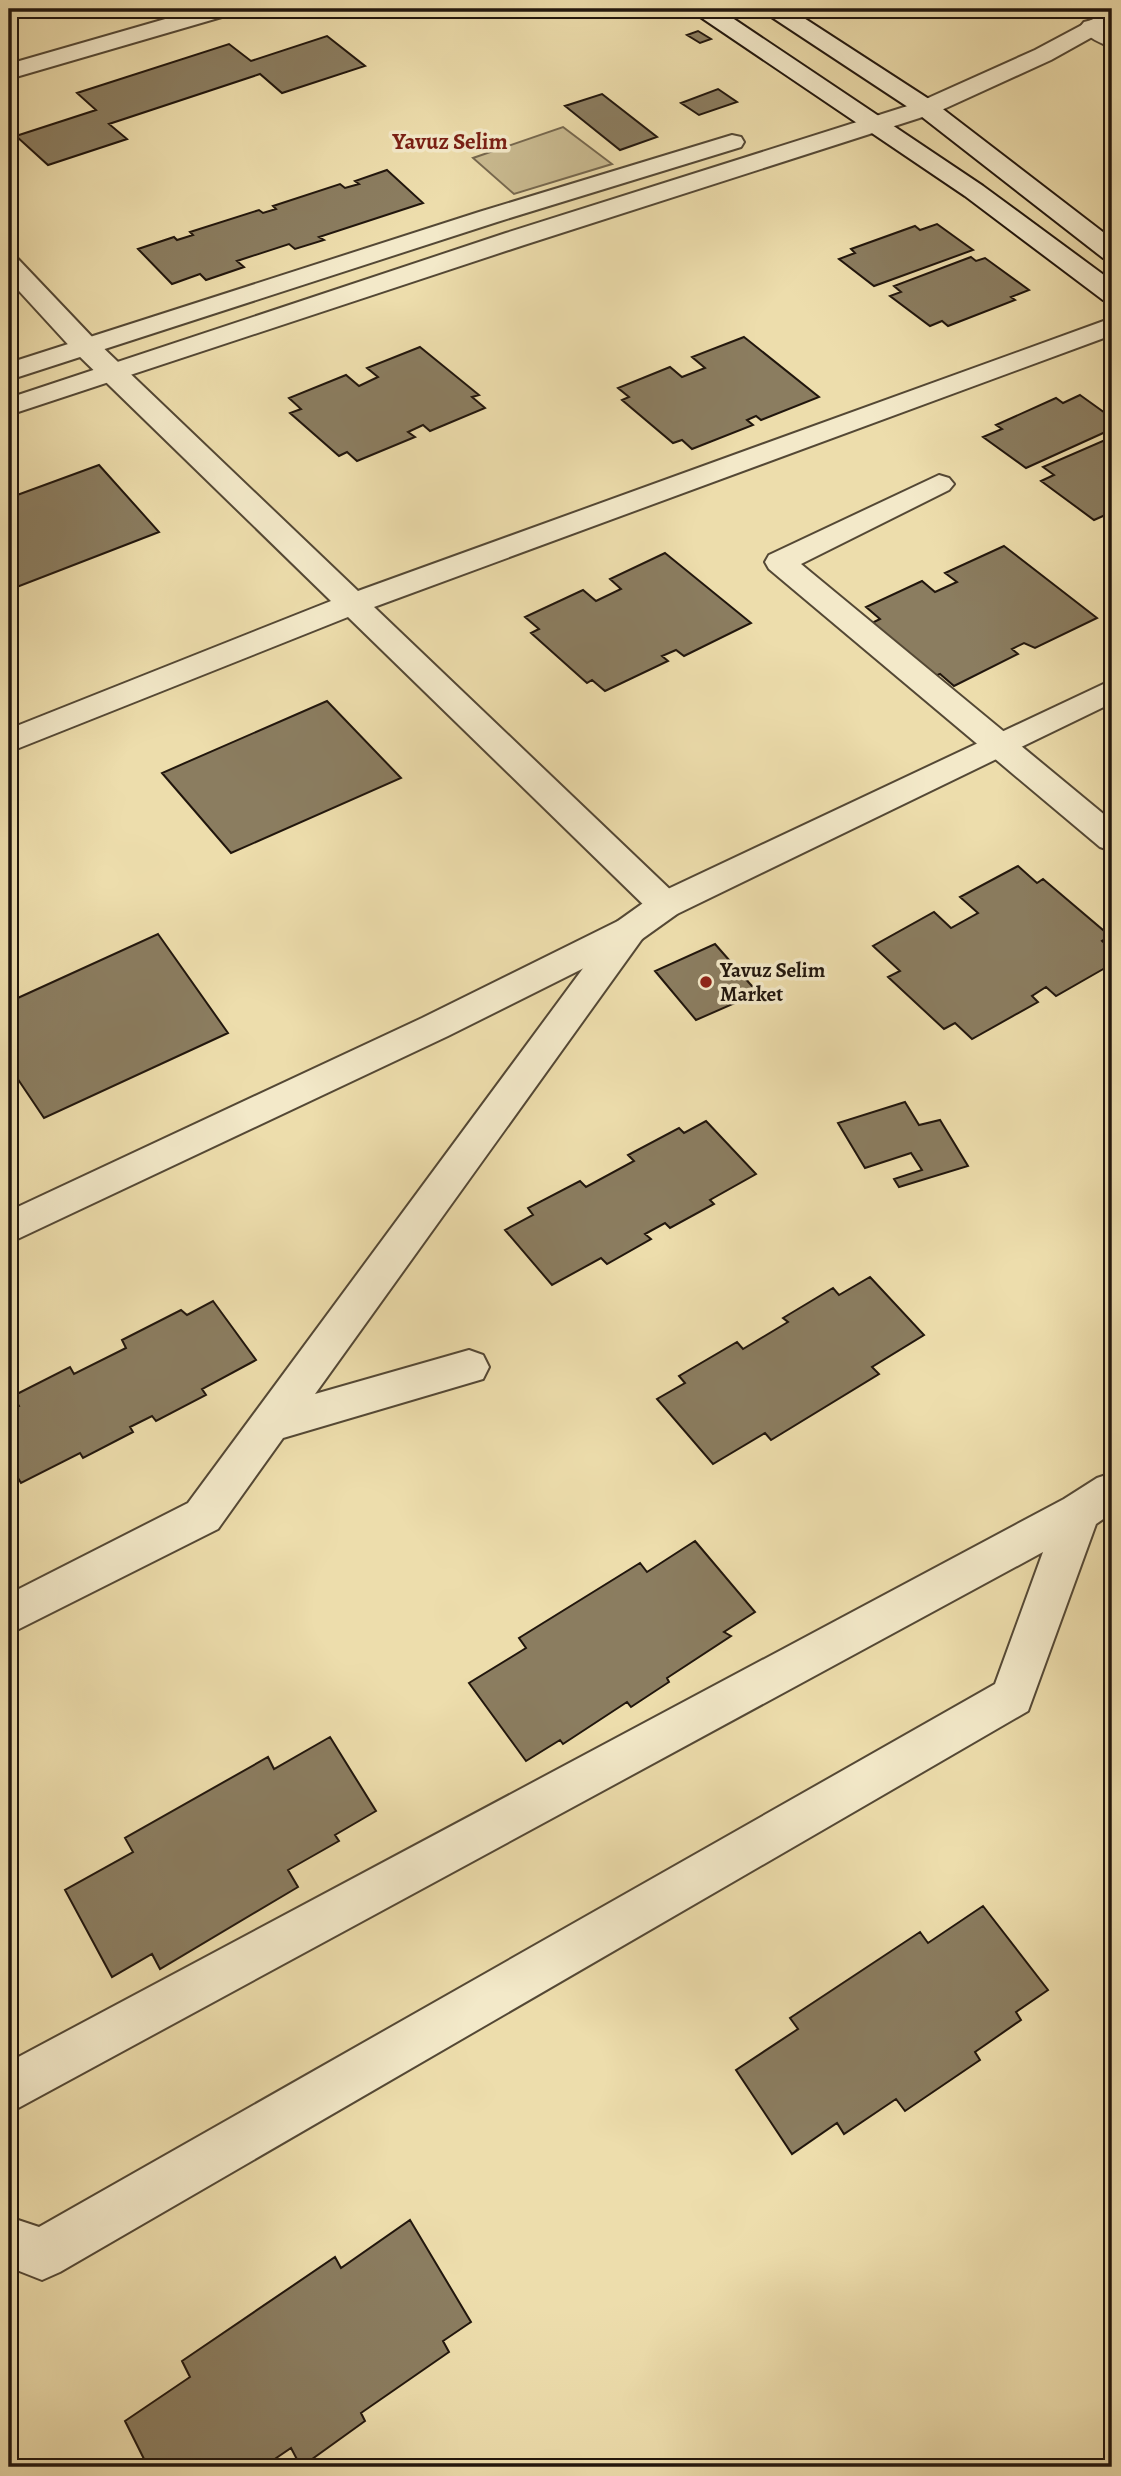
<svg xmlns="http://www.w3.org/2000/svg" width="1121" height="2476" viewBox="0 0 1121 2476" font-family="Alegreya,serif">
<rect width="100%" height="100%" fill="#edddac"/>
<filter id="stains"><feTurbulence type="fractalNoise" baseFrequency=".00286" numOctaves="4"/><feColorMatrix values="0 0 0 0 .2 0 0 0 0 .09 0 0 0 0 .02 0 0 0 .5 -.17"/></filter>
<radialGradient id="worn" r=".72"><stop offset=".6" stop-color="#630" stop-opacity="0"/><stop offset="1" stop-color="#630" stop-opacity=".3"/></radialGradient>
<!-- green -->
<path fill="#cabb91" stroke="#76684f" stroke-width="2" d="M563 127 612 164 514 194 473 158Z"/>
<!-- building -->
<path fill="#8b7d60" stroke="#21160d" stroke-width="2" d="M698 31 711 39 700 43 687 35Z
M327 36 365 66 282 93 260 74 109 124 127 139 48 165 16 136 96 110 77 93 229 44 251 61Z
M718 89 737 102 699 115 681 103Z
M602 94 657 137 620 150 565 106Z
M387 170 423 203 319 237 324 240 295 249 289 244 237 261 244 267 206 280 200 274 172 284 138 249 174 237 177 240 193 235 190 232 259 210 263 213 276 209 273 206 340 184 345 188 359 184 355 181Z
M937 224 973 250 874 286 839 259 855 253 851 249 915 226 920 230Z
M971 257 976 261 985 258 1029 290 1011 297 1015 300 948 326 942 321 930 326 890 296 901 292 894 286Z
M744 337 819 397 761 420 756 416 747 420 753 425 692 449 682 440 673 443 622 400 629 397 618 388 670 367 682 377 705 368 692 357Z
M420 347 479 395 472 397 485 408 430 431 423 425 408 432 415 437 357 461 347 452 339 456 290 413 301 409 289 398 346 375 359 386 378 377 367 368Z
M1080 395 1112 418V429L1026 468 983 437 1002 429 996 425 1056 398 1063 403Z
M1112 437V512L1094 520 1041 481 1054 475 1043 467Z
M99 465 159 532 9 590V498Z
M1004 546 1097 618 1035 648 1024 643 1012 649 1018 654 954 686 940 674 935 676 872 623 880 619 866 607 922 581 935 592 957 582 945 573Z
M665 553 751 623 684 656 676 650 662 656 668 661 605 691 592 680 587 683 531 633 539 629 525 617 583 590 596 601 621 589 610 579Z
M327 701 401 778 231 853 162 773Z
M1018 866 1037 883 1043 879 1110 936 1102 941 1112 950V964L1056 996 1046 987 1032 996 1038 1002 972 1039 955 1023 944 1029 888 977 900 971 873 946 934 912 951 928 978 913 960 897Z
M158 934 228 1033 44 1118 9 1066V1002Z
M715 944 758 993 696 1020 655 971Z
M905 1102 919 1125 940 1120 968 1166 899 1187 894 1179 922 1170 911 1153 865 1168 838 1123Z
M706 1121 756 1174 710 1200 714 1204 670 1228 665 1223 645 1234 651 1239 607 1264 601 1258 552 1285 505 1230 533 1215 528 1208 580 1181 586 1187 634 1161 628 1155 679 1128 684 1133Z
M870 1277 924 1335 872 1367 879 1374 771 1440 765 1433 713 1464 657 1399 685 1383 679 1376 737 1342 743 1349 788 1322 783 1318 833 1288 839 1295Z
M213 1301 256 1360 202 1389 206 1395 156 1421 152 1416 130 1427 133 1432 83 1458 80 1453 21 1483 9 1463V1410L19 1406 13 1396 70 1367 74 1374 126 1348 122 1340 181 1310 187 1315Z
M695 1541 755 1612 724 1632 731 1636 667 1678 669 1682 631 1707 627 1702 563 1744 560 1740 526 1761 469 1683 526 1648 519 1638 640 1563 647 1572Z
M330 1737 376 1811 335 1835 339 1841 288 1870 298 1887 160 1969 152 1954 112 1977 65 1890 133 1852 125 1838 268 1757 274 1769Z
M983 1906 1048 1990 1016 2012 1021 2020 975 2052 980 2060 905 2111 896 2099 844 2134 837 2123 792 2154 736 2070 798 2029 790 2018 920 1932 928 1943Z
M410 2220 471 2322 443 2341 449 2352 361 2413 365 2421 301 2467 291 2448 263 2467H148L125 2421 190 2377 182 2361 335 2257 341 2268Z"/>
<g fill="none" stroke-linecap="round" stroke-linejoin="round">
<defs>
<path id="minor" d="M200 9H236L232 14 9 79V64Z
M1092 20 1112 30V47C1101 44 1087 37 1080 27L1084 22Z
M9 257 18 259 95 340 358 591 1112 318V335L374 607 677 896 682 905 677 914 665 917 653 914 348 617 9 752V729L331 601 75 352 9 280Z
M939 475 949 478 954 484 949 490 801 564 1112 821V851L1100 847 769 569 765 562 769 555Z
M630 918 642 921 647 930 642 939 315 1394 469 1350 483 1355 489 1367 483 1379 283 1438 218 1529 9 1634V1594L188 1503 618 921Z
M1112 1473V1513L1096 1524 1028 1711 60 2272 42 2280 9 2267V2217L39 2227 995 1684 1043 1552 9 2113V2062L1064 1499 1097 1478Z"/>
<path id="tertiary" d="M1112 9V26L1051 60 935 113 524 245 9 415V398L506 233 917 103 1035 50Z
M732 135 741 137 744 142 741 147 497 222 9 380V363L479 212Z
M1112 680V703L677 914 642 939 448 1036 9 1243V1211L422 1018 618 921 653 896Z"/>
<path id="secondary" d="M693 9H719L983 186 1112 281V302L1103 300 965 196 696 14Z
M764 9H790L935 103 1112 239V260L1103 258 917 113 767 14Z"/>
</defs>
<!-- minor casing -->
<use href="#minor" stroke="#544835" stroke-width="4"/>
<!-- tertiary casing -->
<use href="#tertiary" stroke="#544835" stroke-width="4"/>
<!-- secondary casing -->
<use href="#secondary" stroke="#21160d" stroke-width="4"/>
<!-- minor -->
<use href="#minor" fill="#f3e9c9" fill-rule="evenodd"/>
<!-- tertiary -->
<use href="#tertiary" fill="#f3e9c9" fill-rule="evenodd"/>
<!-- secondary -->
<use href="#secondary" fill="#f3e9c9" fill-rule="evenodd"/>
</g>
<!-- markers -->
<circle fill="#8f2418" stroke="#f3e9c9" stroke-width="2.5" cx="706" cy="982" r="7"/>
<g text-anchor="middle" stroke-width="7" stroke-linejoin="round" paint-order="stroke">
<!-- poi labels -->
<g font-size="21" font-weight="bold" fill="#21160d" stroke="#f3e9c9" text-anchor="start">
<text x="720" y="977">Yavuz Selim<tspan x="720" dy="24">Market</tspan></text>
</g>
<!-- far-district labels -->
<g font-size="23" font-weight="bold" fill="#7a1f14" stroke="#f3e9c9">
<text x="450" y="149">Yavuz Selim</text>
</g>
</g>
<!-- margin -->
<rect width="1121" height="2476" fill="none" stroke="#edddac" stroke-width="35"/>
<rect x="10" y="10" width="1100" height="2455" fill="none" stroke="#21160d" stroke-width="3.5"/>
<rect x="18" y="18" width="1086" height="2441" fill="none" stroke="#21160d" stroke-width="2"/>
<rect width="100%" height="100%" filter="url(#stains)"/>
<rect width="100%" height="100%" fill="url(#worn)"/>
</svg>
